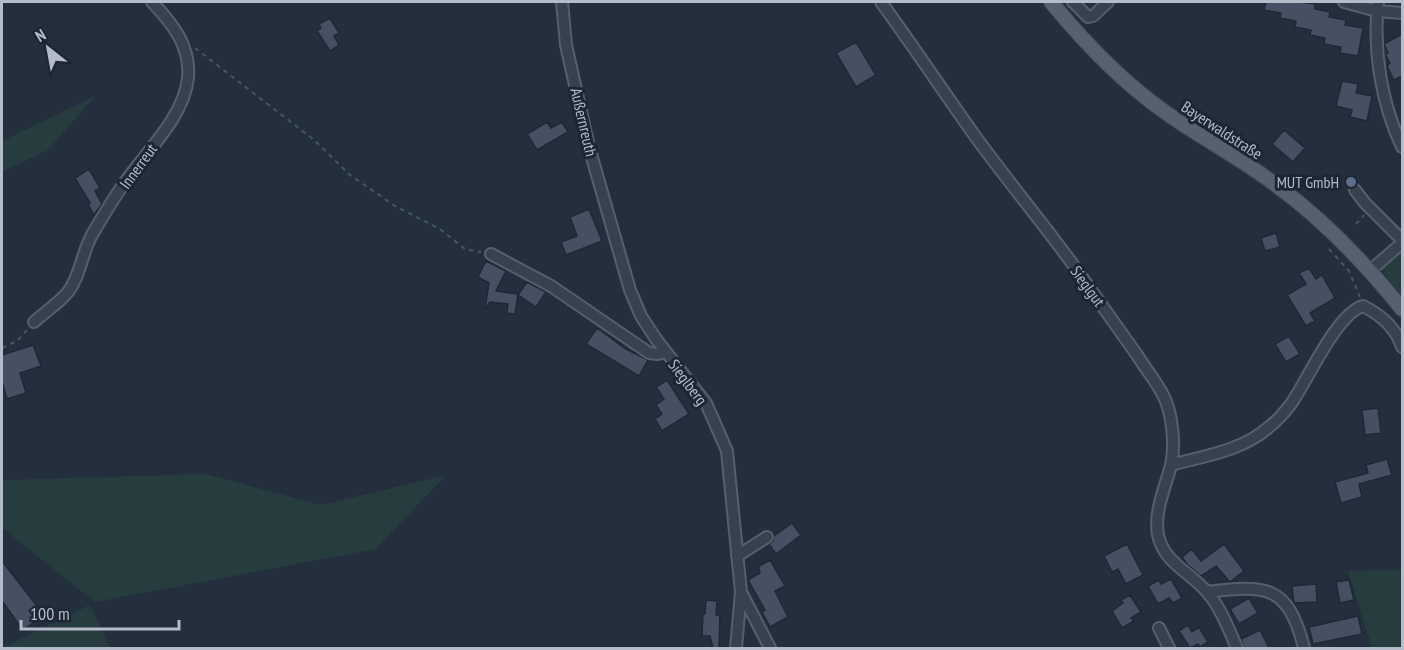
<svg xmlns="http://www.w3.org/2000/svg" width="1404" height="650" viewBox="0 0 1404 650" font-family="'PT Sans Narrow',sans-serif">
<rect width="100%" height="100%" fill="#242f3e"/>
<!-- green -->
<path fill="#263c3f" d="M95 96 48 150 2 172V141Z
M1402 253V298L1381 269Z
M206 474 321 505 446 475 376 549 95 602 5 530H2V480Z
M1402 570V648H1372L1348 571Z
M90 605 110 648H2Z"/>
<!-- building -->
<path fill="#455162" stroke="#1f2835" stroke-width="1.5" d="M1266 2H1301L1315 4V9L1330 12 1329 17 1346 20 1345 25 1363 28 1358 56 1340 53 1341 47 1324 44 1325 38 1310 35 1311 30 1295 27 1296 21 1280 18 1281 13 1264 10Z
M330 18 339 33 334 36 339 45 330 51 317 31 321 28 319 24Z
M1402 34V76L1394 80 1387 66 1390 63 1385 54 1388 53 1384 44Z
M856 42 876 75 856 87 836 53Z
M1342 81 1358 84 1356 93 1372 96 1367 121 1350 117 1352 110 1336 106Z
M547 122 551 128 562 122 568 132 537 150 527 134Z
M1284 130 1305 148 1293 162 1272 144Z
M89 169 100 188 95 191 102 204 94 215 88 204 90 203 75 178Z
M589 209 602 241 566 255 561 242 577 236 570 217Z
M1276 233 1280 247 1265 251 1261 238Z
M486 261 506 271 496 291 518 294 515 314 507 313 508 304 490 302 485 309 489 283 478 277Z
M1309 268 1316 279 1322 275 1335 298 1310 313 1315 321 1306 326 1287 295 1306 284 1299 273Z
M527 282 546 292 536 307 518 295Z
M597 328 626 349 648 360 639 376 586 344Z
M1289 336 1300 354 1286 362 1275 344Z
M33 345 41 366 20 373 26 393 7 399 2 382V355Z
M667 380 689 414 662 431 655 419 662 414 656 405 664 399 656 387Z
M1378 408 1381 433 1365 435 1362 410Z
M1387 459 1392 475 1359 484 1362 497 1341 503 1335 482 1368 473 1366 465Z
M792 523 801 535 776 554 769 544 773 541 774 536Z
M1127 544 1143 575 1126 584 1118 569 1112 572 1104 556Z
M1224 544 1244 571 1230 582 1216 566 1201 576 1187 564 1182 557 1192 549 1201 561Z
M770 560 785 586 775 591 788 617 770 627 762 612 765 610 748 580 760 573 758 567Z
M2 561 44 615 23 630 2 601Z
M1171 579 1182 598 1173 603 1169 598 1158 604 1148 586 1159 580 1161 584Z
M1349 580 1354 600 1340 603 1336 582Z
M1316 584 1317 602 1294 603 1292 586Z
M1130 595 1141 612 1131 618 1134 621 1122 628 1112 611 1123 603 1121 600Z
M1249 598 1258 613 1239 624 1230 609Z
M706 600 717 601 716 615H720L719 648H713L710 636H702L703 614H705Z
M1358 616 1362 634 1313 644 1309 627Z
M1188 625 1192 632 1199 627 1208 642 1200 647 1198 644 1190 648 1179 631Z
M1260 630 1269 648H1244L1241 639Z"/>
<g fill="none" stroke-linecap="round" stroke-linejoin="round">
<defs>
<path id="minor" d="M562 2 566 45 589 147 630 290 641 316 656 339 706 403 727 451 741 592 736 648
M881 2C913 46 943 91 975 136 1007 180 1042 222 1074 266 1095 296 1116 325 1137 355 1145 368 1155 380 1162 393 1173 412 1176 448 1170 469 1164 490 1154 513 1158 535 1164 563 1190 572 1207 592 1221 608 1229 630 1237 648
M1073 2 1088 17 1093 16 1108 2
M1344 2 1377 11 1402 13
M1378 2C1373 51 1381 102 1402 147
M1355 190 1365 203 1402 240
M491 254 551 286 649 353 658 354 665 352
M1371 270 1402 243
M34 322C45 312 59 303 68 292 81 275 82 251 93 233 103 216 113 199 125 182 146 152 184 117 188 78 191 46 172 23 152 2
M1171 465C1204 456 1242 451 1269 427 1277 421 1284 413 1291 404 1307 381 1337 313 1363 306 1381 315 1396 328 1402 347
M737 556 767 537
M741 592 770 648
M1207 592C1266 585 1288 584 1304 648
M1159 628 1169 648"/>
<path id="major" d="M1051 2C1084 42 1122 82 1165 112 1201 138 1241 158 1276 185 1324 220 1365 263 1402 309"/>
</defs>
<!-- minor casing -->
<use href="#minor" stroke="#565f6c" stroke-width="14"/>
<!-- major casing -->
<use href="#major" stroke="#414a57" stroke-width="16"/>
<!-- path -->
<path stroke="#44595c" stroke-width="2" stroke-dasharray="4.5 4.5" stroke-linecap="butt" d="M195 48 313 139 350 175 395 206 440 229 465 249 481 252
M1356 224 1364 215
M1329 249 1349 271 1360 297
M2 348 17 341 28 329"/>
<!-- minor -->
<use href="#minor" stroke="#38414e" stroke-width="10"/>
<!-- major -->
<use href="#major" stroke="#56606e" stroke-width="14"/>
</g>
<!-- markers -->
<circle fill="#5c6f8a" stroke="#1d2633" stroke-width="2" cx="1351" cy="182" r="6"/>
<g text-anchor="middle" stroke-width="6" stroke-linejoin="round" paint-order="stroke">
<!-- street labels -->
<g font-size="16" fill="#b4bcc9" stroke="#1d2633">
<text transform="translate(584 122) rotate(77)" y="6">Außernreuth</text>
<text transform="translate(1222 130) rotate(33)" y="6">Bayerwaldstraße</text>
<text transform="translate(138 166) rotate(-54)" y="6">Innerreut</text>
<text transform="translate(1088 286) rotate(54)" y="6">Sieglgut</text>
<text transform="translate(688 382) rotate(53)" y="6">Sieglberg</text>
</g>
<!-- poi labels -->
<g font-size="16" fill="#b4bcc9" stroke="#1d2633" text-anchor="end">
<text x="1339" y="188">MUT GmbH</text>
</g>
</g>
<!-- border -->
<rect width="1404" height="650" fill="none" stroke="#b4bcc9" stroke-width="6"/>
<!-- north arrow -->
<g transform="translate(48 48) rotate(329)" stroke="#1d2633" stroke-width="4.5" paint-order="stroke">
<path d="M0-4.5L10 22L0 15L-10 22Z" fill="#b4bcc9"/>
<text y="-9" font-size="16" font-weight="bold" text-anchor="middle" fill="#b4bcc9">N</text>
</g>
<!-- scale -->
<path d="M21 620v9h158v-9" fill="none" stroke="#b4bcc9" stroke-width="3"/>
<text x="30" y="620" font-size="18" fill="#b4bcc9" stroke="#1d2633" stroke-width="4.5" paint-order="stroke">100 m</text>
</svg>
